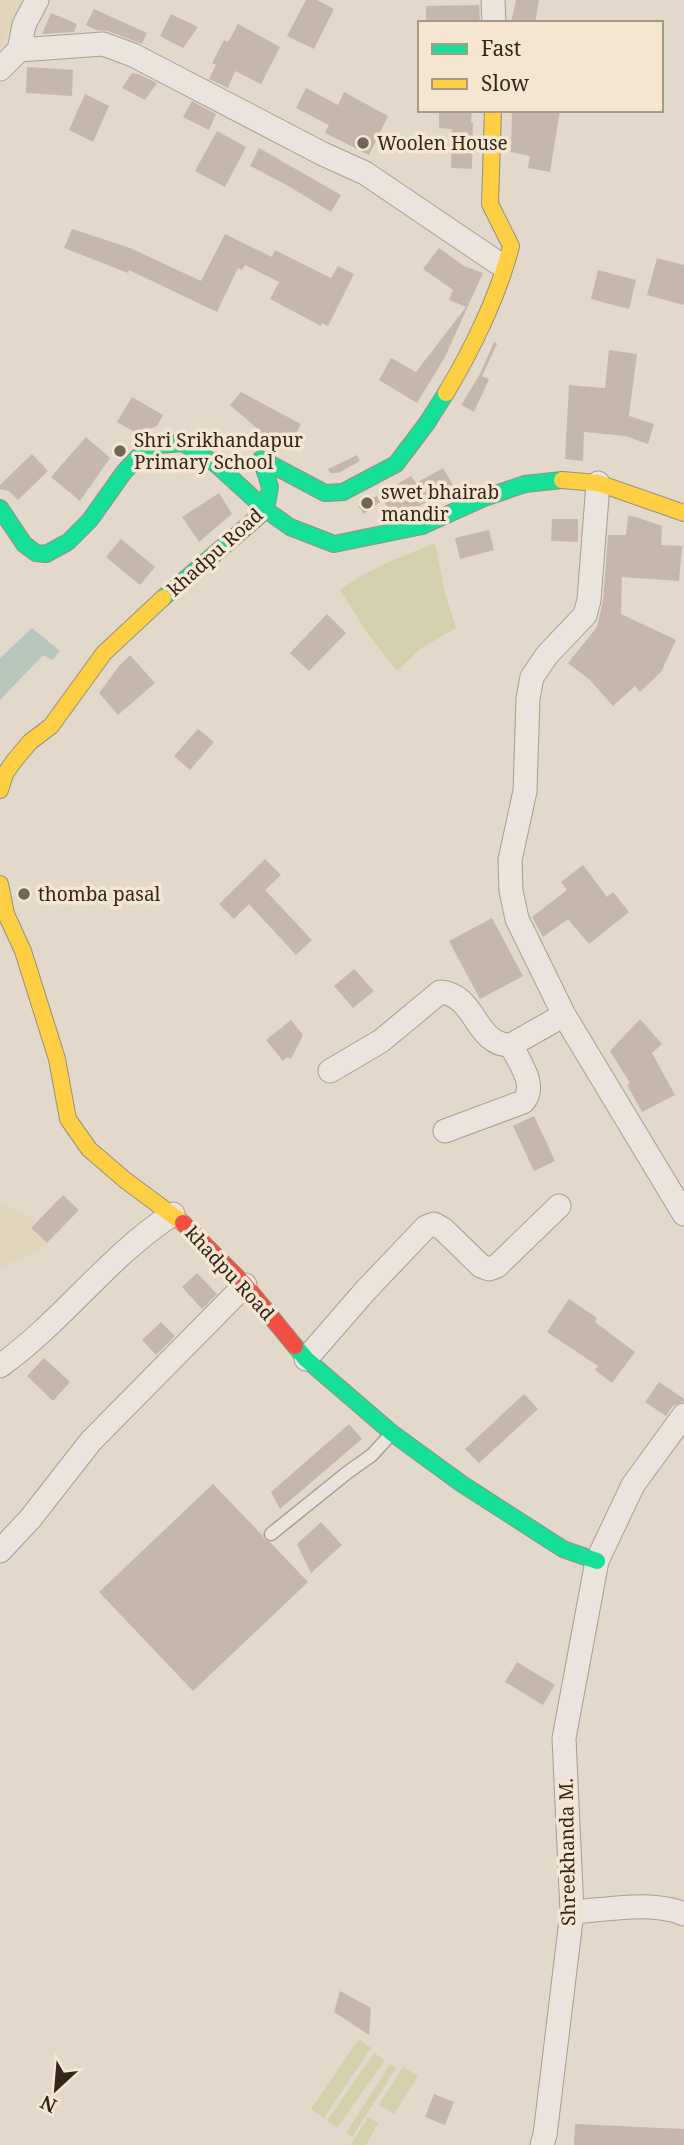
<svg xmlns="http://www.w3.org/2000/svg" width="684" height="2145" viewBox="0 0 684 2145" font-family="'Noto Serif',serif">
<rect width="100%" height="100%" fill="#e2d9ca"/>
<!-- farmland -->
<path fill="#e1d6bb" d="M0 0H25L0 48Z
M0 1202 36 1220 29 1227 46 1244 41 1249 0 1268Z"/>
<!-- green -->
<path fill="#d4d0ad" d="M435 543 445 594 456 628 420 649 397 671 368 634 340 590C368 569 402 556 435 543Z
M359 2039 371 2048 324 2118 311 2109Z
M374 2053 385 2060 337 2128 327 2121Z
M390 2064 396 2068 352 2137 346 2133Z
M403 2067 418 2076 394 2114 379 2105Z
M368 2117 378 2123 366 2145H351Z"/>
<!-- water -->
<path fill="#b6c6bb" d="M32 628 60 651 52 660 43 655 0 700V658Z"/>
<!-- building -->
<path fill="#c5b7ab" d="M306 0H317L334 9 314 49 287 36Z
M516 0H539L535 23H511Z
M479 5 480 23H426V6Z
M94 9 147 33 142 44 108 31 96 30 86 25Z
M51 13 77 24 74 32 42 34Z
M171 14 198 27 183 48 160 36Z
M238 24 280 47 261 84 235 71 228 88 209 79 216 65 212 63 224 40 228 42Z
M27 67 73 70 72 96 26 93Z
M132 73 138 74 157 83 145 100 122 88Z
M306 88 338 105 344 92 388 116 369 155 325 133 329 125 296 108Z
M85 94 109 106 93 142 69 130Z
M192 101 216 114 209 130 183 117Z
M439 110H472L471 122 473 123 472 169 451 168 452 129 439 128Z
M512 110H560L550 172 528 168 530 156 511 152Z
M217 131 246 147 225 187 195 171Z
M259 148 341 195 331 212 285 184 250 166Z
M72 229 130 248 201 281 225 234 272 257 275 250 331 278 338 266 354 274 328 326 322 323 321 326 270 299 279 282 245 265 242 270 238 268 217 312 129 270 128 273 64 248Z
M439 248 464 266 483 273 445 357 417 403 379 380 391 358 416 372 466 307 449 300 453 290 423 269Z
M657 258 684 265V305L647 295Z
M598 270 636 280 629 309 591 299Z
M494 342 497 344 482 376 489 379 474 412 461 405 480 374Z
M609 350 637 354 629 416 654 424 648 444 625 436 584 432 583 461 565 459 569 385 605 388Z
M241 392 301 424 287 451 269 442 255 440 260 431 230 405Z
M132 397 163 415 157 426 138 434 117 422Z
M86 437 110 458 80 501 51 477Z
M32 454 48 471 18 500 9 491 0 489V485Z
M357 455 360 461 338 473H330L328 469Z
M443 468 454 487 416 508 392 513 379 495 411 476 416 483Z
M219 493 232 514 199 542 182 517Z
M377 496 380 502 364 514 358 506Z
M628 516 636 517 662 526 661 545 682 546 679 581 622 577 621 614 676 640 661 672 640 692 635 686 613 706 590 680 568 663 597 627 603 601 608 535H626Z
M552 519H578V542L551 541Z
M489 530 494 550 460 559 455 538Z
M121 539 155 567 140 585 106 557Z
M327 614 346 633 309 671 290 653Z
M130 655 155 683 118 715 99 693 119 666Z
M198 729 214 742 190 770 174 756Z
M265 859 281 875 265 890 312 940 296 955 249 904 234 919 219 904Z
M583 865 607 897 613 892 629 912 589 944 568 919 543 937 532 917 567 890 561 882Z
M492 918 523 976 480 999 449 941Z
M354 969 374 991 353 1008 334 986Z
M640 1019 662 1044 652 1053 675 1095 642 1112 627 1085 630 1083 610 1051Z
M291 1020 303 1035 291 1059 287 1057 283 1061 266 1040Z
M534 1116 555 1161 534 1171 513 1126Z
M63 1195 79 1210 47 1243 31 1228Z
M197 1273 217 1294 202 1309 182 1287Z
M569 1299 597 1318 595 1322 635 1352 612 1383 595 1370 598 1366 547 1332Z
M161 1322 175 1336 156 1355 142 1340Z
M44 1358 70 1382 53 1401 27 1376Z
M659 1382 684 1399V1401L673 1406 666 1416 645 1402Z
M524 1394 538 1409 479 1463 465 1449Z
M349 1424 362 1439 280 1509 271 1492Z
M213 1484 262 1535 265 1540 270 1542 308 1582 193 1691 99 1592Z
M321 1522 342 1545 311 1573 297 1544Z
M517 1662 555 1685 543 1705 505 1682Z
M340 1991 371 2008 369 2035 334 2012Z
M434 2094 454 2102 445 2125 425 2117Z
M575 2124 684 2129V2145H574Z"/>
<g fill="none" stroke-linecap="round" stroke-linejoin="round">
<defs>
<path id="lane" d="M271 1534 348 1472 372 1455 392 1433"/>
<path id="street" d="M493 0 494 23
M19 50 24 25 37 0
M0 69 19 50 103 44 133 55 323 154 365 173 498 263
M598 483 589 600 585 615 547 655 532 677 528 698 525 791 510 860 511 891 517 919 564 1015 684 1214
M330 1071 381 1041 440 992C476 994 475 1046 511 1045L564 1015
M445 1131 523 1102C538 1086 519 1062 511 1045
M306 1359 366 1290 426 1227 434 1224 443 1229 481 1266 489 1269 497 1266 559 1206
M0 1366C63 1321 108 1256 173 1214
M0 1551 30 1519 91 1441 245 1285
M572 1912C606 1910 653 1900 684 1914
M542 2145 545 2135 572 1912 564 1738 597 1561 633 1485 684 1415"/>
<path id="fast" d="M0 508 24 544 36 553 46 554 68 542 90 520 124 472 141 454 159 445 183 443 217 465 266 510 290 527 334 544 422 526 484 498 525 484 562 480
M163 598 266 510 270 487 261 459 325 493 343 492 396 464 427 423 446 393
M295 1346 306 1359 392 1433 462 1484 563 1549 597 1561"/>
<path id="slow" d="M446 393C472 350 499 294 511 246L490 204 493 110
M562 480 598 483 684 513
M0 790 5 774 14 761 30 742 51 726 104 653 163 598
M0 884 6 914 23 951 57 1059 68 1119 89 1149 125 1180 183 1223"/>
<path id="jam" d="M183 1223 245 1285 295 1346"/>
</defs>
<!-- lane casing -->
<use href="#lane" stroke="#a79e94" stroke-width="15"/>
<!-- street casing -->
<use href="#street" stroke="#a79e94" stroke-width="25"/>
<!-- fast casing -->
<use href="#fast" stroke="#968e84" stroke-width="18"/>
<!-- slow casing -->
<use href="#slow" stroke="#968e84" stroke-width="18"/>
<!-- jam casing -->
<use href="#jam" stroke="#968e84" stroke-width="18"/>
<!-- lane -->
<use href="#lane" stroke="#eae4dc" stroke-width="12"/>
<!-- street -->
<use href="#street" stroke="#eae4dc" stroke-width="23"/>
<!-- fast -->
<use href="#fast" stroke="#16e098" stroke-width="16"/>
<!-- slow -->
<use href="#slow" stroke="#ffcf43" stroke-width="16"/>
<!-- jam -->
<use href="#jam" stroke="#f24e42" stroke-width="16"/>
</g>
<!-- markers -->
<g fill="#71655a" stroke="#f4e6d0" stroke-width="2.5">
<circle cx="363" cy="143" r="7"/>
<circle cx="120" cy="451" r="7"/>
<circle cx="367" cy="503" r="7"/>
<circle cx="24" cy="894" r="7"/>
</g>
<g text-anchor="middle" stroke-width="7" stroke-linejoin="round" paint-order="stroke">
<!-- poi labels -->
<g font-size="19" fill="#34261d" stroke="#f4e6d0" text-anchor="start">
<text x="377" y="150">Woolen House</text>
<text x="134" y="447">Shri Srikhandapur<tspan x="134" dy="22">Primary School</tspan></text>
<text x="381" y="499">swet bhairab<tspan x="381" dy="22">mandir</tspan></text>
<text x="38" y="901">thomba pasal</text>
</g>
<!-- street labels -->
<g font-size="19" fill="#34261d" stroke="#f4e6d0">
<text transform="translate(215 552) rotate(-42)" y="7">khadpu Road</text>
<text transform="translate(230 1273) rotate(47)" y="7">khadpu Road</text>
<text transform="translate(567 1852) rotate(-91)" y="7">Shreekhanda M.</text>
</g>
</g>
<!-- legend -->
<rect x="418" y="21" width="245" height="91" fill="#f4e6d0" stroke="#a79988" stroke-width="2"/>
<rect x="432" y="44" width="35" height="10" fill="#16e098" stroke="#a79988" stroke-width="2"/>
<text x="481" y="56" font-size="21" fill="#34261d">Fast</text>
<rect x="432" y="79" width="35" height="10" fill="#ffcf43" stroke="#a79988" stroke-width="2"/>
<text x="481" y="91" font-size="21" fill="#34261d">Slow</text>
<!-- north arrow -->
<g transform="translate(56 2089) rotate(206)" stroke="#f4e6d0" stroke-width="5" paint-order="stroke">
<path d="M0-5L12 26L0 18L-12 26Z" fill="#34261d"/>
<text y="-10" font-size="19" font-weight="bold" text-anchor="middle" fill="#34261d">N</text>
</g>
</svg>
